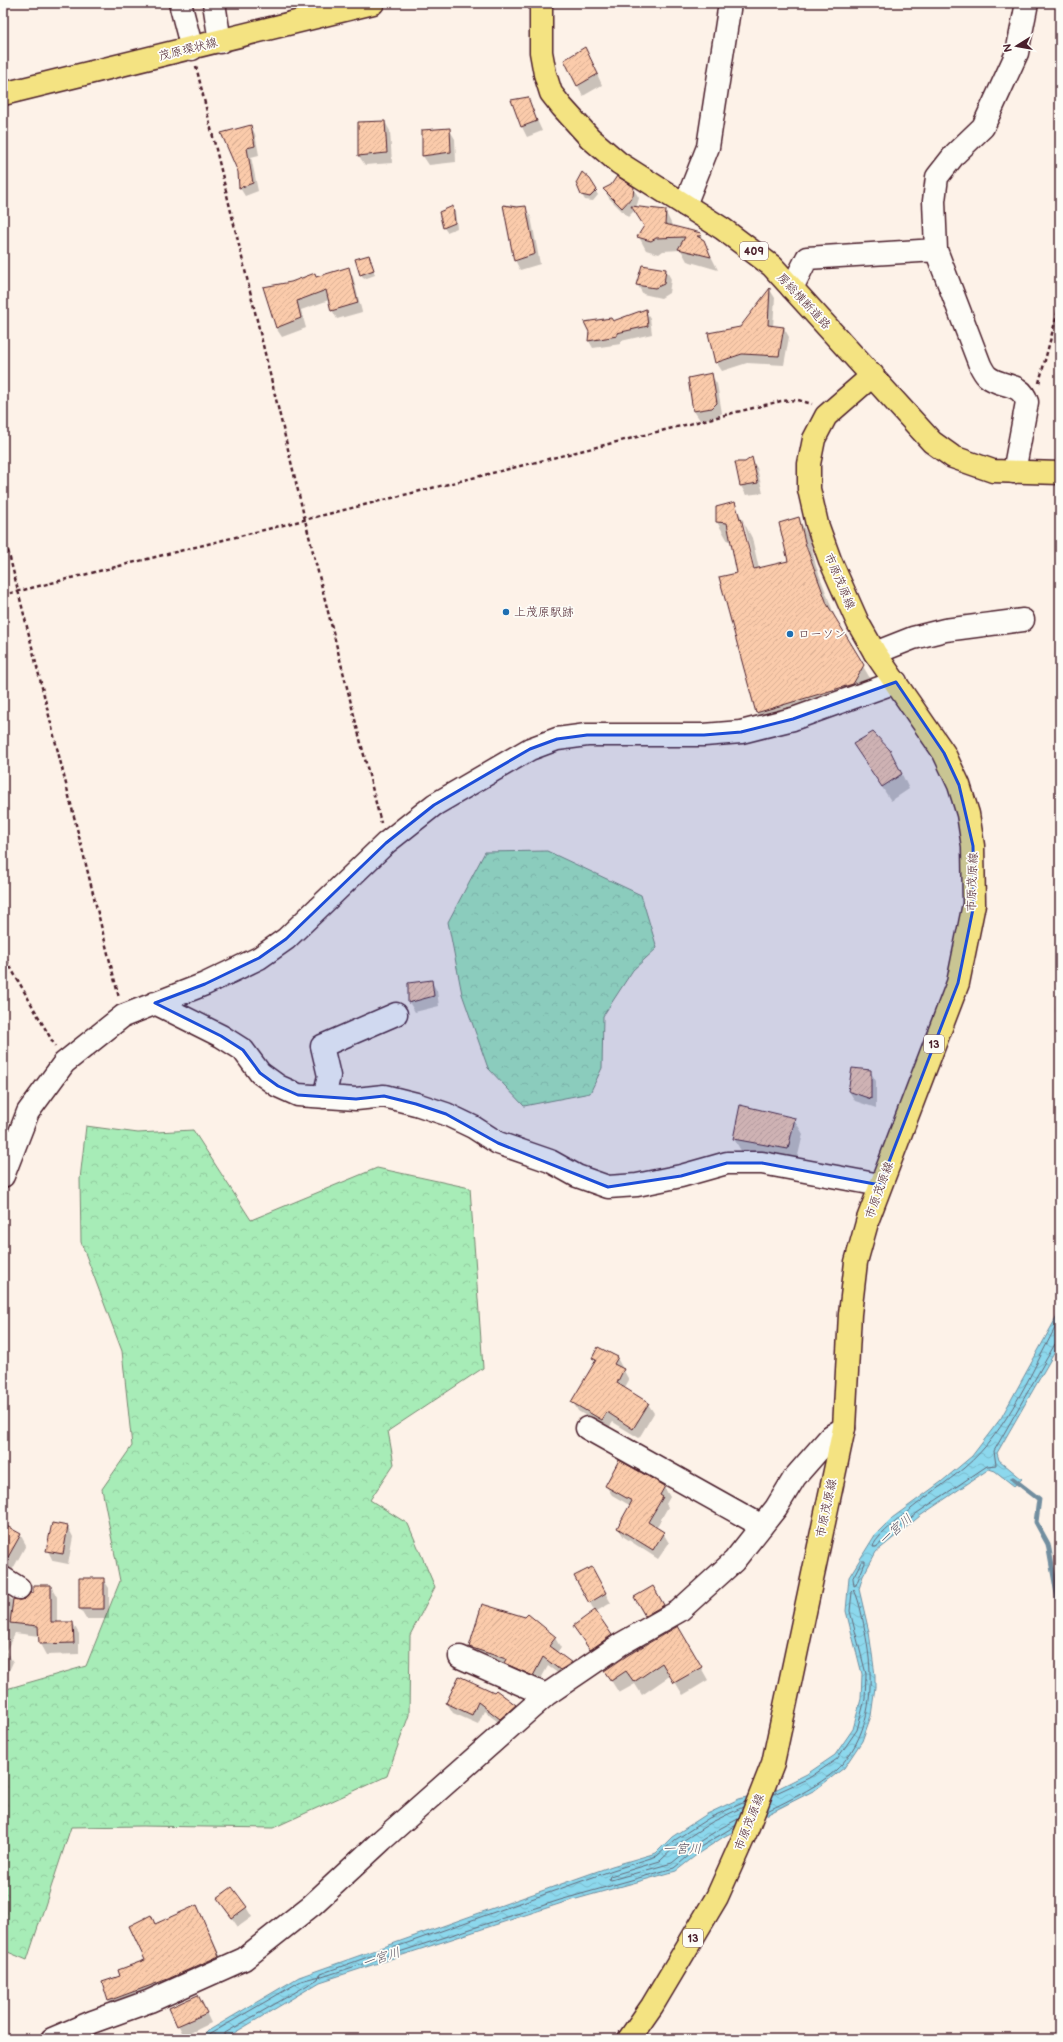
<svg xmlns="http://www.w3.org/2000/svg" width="1063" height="2042" viewBox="0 0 1063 2042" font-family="'Balsamiq Sans','Klee One',sans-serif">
<defs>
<pattern id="forest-crowns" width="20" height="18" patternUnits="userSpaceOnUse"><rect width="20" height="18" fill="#a7ecb7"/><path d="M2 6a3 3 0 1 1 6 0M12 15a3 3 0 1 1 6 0" fill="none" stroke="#91ca9e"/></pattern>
<pattern id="water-waves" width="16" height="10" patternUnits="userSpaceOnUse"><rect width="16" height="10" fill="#8cd8ed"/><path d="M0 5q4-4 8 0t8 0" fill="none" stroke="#7ab9cb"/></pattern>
<pattern id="building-hatch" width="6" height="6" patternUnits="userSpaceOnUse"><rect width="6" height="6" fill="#fbcbab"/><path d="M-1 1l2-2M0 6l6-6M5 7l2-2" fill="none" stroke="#d9ae93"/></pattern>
</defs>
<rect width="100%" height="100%" fill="#fdf2e8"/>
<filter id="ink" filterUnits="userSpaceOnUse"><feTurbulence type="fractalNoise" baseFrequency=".025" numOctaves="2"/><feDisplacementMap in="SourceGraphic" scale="8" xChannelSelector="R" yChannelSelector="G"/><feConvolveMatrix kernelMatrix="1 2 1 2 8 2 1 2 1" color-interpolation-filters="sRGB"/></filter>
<g filter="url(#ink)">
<!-- forest -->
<path fill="url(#forest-crowns)" stroke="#788671" d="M547 851 641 895 657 948 633 970 603 1016 602 1068 590 1093 524 1106 488 1068 462 994 448 922 485 852Z
M86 1126 138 1133 193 1130 251 1220 377 1168 470 1188 483 1368 388 1431 394 1464 370 1500 408 1524 435 1587 410 1635 409 1715 387 1776 273 1828 142 1826 71 1827 27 1960 3 1950V1690L86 1666 120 1581 102 1489 132 1446 122 1351 81 1242 80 1179Z"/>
<!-- water -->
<path fill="url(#water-waves)" stroke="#728e9f" d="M1060 954V1029L1056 1011Z
M1060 1311V1343L997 1453 999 1460 1022 1479 1014 1486 995 1471 989 1469 920 1516 876 1552 863 1576 859 1589 869 1632 875 1675V1687L871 1716 862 1741 844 1768 815 1790 725 1836 699 1853 676 1871 562 1903 320 1982 224 2039H200L208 2031 299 1977 612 1866 656 1853 672 1837 707 1814 739 1799 777 1789 807 1774 835 1755 853 1729 861 1699 862 1674 846 1611 849 1577 875 1535 892 1518 941 1482 972 1456 1001 1418Z"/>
<!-- shadow -->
<path fill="#0003" fill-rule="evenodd" d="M590 58 602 85 583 96 565 60Z
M527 98 542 131 527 137 522 127 513 101Z
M385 122 390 131 392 163 365 165 359 156Z
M251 126 255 134 259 155 251 157 258 191 245 196 240 188 239 172Z
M449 129 455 139 456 162 429 165 423 156Z
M589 180 598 195 593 201 585 200 582 195Z
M633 188 639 198 636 208 665 211 673 227 700 234 718 270 687 261 681 250 663 251 659 254 646 250 639 237 645 227 634 211 628 217 609 198 604 189Z
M452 207 455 212 457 228 447 232 444 228Z
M517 208H525L531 217 540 264 520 270 515 260Z
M369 256 375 275 364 279 361 274Z
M348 268 353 277 362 312 337 319 332 310 329 300 301 310 306 328 282 337 276 328 265 288 291 283 314 274 317 278Z
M666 270 671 279 669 293 661 298 643 294 637 284Z
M770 290 775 298 773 326 784 328 789 337 784 365 747 363 722 371 716 362Z
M645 310 650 318 652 334 621 341V344L593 348 589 341 590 332Z
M711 375 717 384 722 413 717 417 700 420 694 411Z
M751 459 757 468 763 493 746 495 741 486 745 462Z
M734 503 752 538 759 569 789 562 798 518 809 537 816 566 837 622 874 685 767 731 756 713 739 573 732 541H728L717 522ZM741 519 744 523 756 573 754 574Z
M854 744 898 766 909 789 891 801Z
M431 981 437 991 439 1006 415 1012 409 1002Z
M870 1071 876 1081V1108L855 1101 849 1091Z
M794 1119 803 1134 796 1164 743 1154 734 1139Z
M594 1358H617L629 1380 624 1389 648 1404 654 1413 639 1438 613 1422 608 1429 578 1411 573 1402 596 1362Z
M606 1486 664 1487 670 1497 666 1504 668 1507 656 1528 663 1533 669 1543 658 1559 624 1537 618 1528 631 1506 612 1495Z
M3 1525 20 1534 26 1545 9 1576 3 1578Z
M68 1527 73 1537 68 1564 53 1561 48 1551Z
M591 1568 611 1603 595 1612 617 1645 596 1659 574 1626 595 1612 576 1577Z
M80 1579H103L109 1588V1619H86L80 1609Z
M51 1586 57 1597V1623H73L79 1634V1654L46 1655 40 1644 39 1636 15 1633 6 1651 13 1662 5 1680 3 1679V1593L12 1600 19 1601Z
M653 1588 669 1615 651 1625 635 1598Z
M529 1615 555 1638 561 1648 556 1653 571 1663 576 1672 566 1679 548 1666 538 1684 475 1657 470 1647 526 1618Z
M678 1627 708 1680 683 1695 671 1675 642 1695 635 1684 619 1693 605 1671Z
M459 1677 515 1706 521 1715 506 1728 484 1711 478 1724 453 1713 447 1703Z
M218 1898 246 1907 252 1917 238 1927Z
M197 1906 226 1969 116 2013 109 2001 103 1983 121 1976 146 1960Z
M203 2006 211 2023 184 2036 170 2009Z"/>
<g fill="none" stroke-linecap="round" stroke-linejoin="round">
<!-- shore -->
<path stroke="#646979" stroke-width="1" d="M1060 1319C1032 1369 1009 1430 964 1468 950 1480 873 1534 873 1547H876L917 1513 987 1466 996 1465 994 1451 1055 1344 1060 1342
M862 1561H865V1563L856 1585 854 1586 853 1578Z
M767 1811C790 1800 825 1783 842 1764 871 1731 874 1685 867 1643 865 1631 860 1600 854 1590L852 1592 850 1611 866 1674 865 1699 857 1730 837 1759 809 1778 774 1794
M738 1819 721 1828 694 1845 672 1863 611 1880 609 1879 610 1876 660 1861 678 1844 712 1822 743 1807
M735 1826 697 1849 674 1868 560 1900 322 1977 319 1976 320 1974 613 1870 657 1856 675 1840 709 1818 745 1802
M205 2039 210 2034 301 1981 319 1976 318 1979 225 2033 222 2039"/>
<!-- stream -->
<path stroke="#728e9f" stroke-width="5" d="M1013 1479 1039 1499 1036 1522 1048 1544 1060 1611"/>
</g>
<!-- building -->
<path fill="url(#building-hatch)" stroke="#4a1f2b" d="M585 47 598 74 577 86 564 60Z
M528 97 537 121 521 127 511 100Z
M385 121 387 153 358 156V122Z
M251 125 255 146 247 148 253 183 239 188 238 172 221 133Z
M450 128 451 152 422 156V130Z
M582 172 590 179 597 190 590 197 581 195 576 183Z
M617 176 634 187 633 196 622 208 603 189 611 185Z
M503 205 517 207 526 206 535 254 514 261Z
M453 206 455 223 443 228 439 212Z
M631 206 666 210 665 224 701 233 700 236H697L704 240 711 257 678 249 685 237 656 238 651 241 637 237 644 226Z
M369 255 374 270 360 275 355 259Z
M642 265 666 269 664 284 655 288 636 285Z
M349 267 358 303 331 311 326 290 297 301 301 318 276 328 263 287 291 282 315 273 316 277Z
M770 288 768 325 784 327 779 356 742 354 715 363 708 333 740 327Z
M646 309 648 326 617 333V336L588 341 589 332 584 322 611 318 613 321Z
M712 373 717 403 712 408 693 411 688 378Z
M752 457 758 483 740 486 735 462H745Z
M735 502 740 519 741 518 754 569 788 561 779 523 799 517 806 546 827 604 864 665 853 684 756 713 719 577 737 573 727 523 716 522V507Z
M873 732 890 750 902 774 882 787 853 744Z
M432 980 434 996 408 1003V983Z
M852 1068 871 1070V1099L848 1091Z
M740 1105 795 1118 788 1149 733 1139Z
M598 1347 618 1357 614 1364 624 1369 617 1383 649 1403 633 1429 607 1412 602 1420 571 1402 596 1360 592 1358Z
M619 1460 665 1486 660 1495 663 1497 648 1522 664 1532 653 1550 617 1528 632 1501 605 1486Z
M52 1523 68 1526 63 1554 46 1551Z
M3 1524 21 1534 3 1566Z
M592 1567 606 1593 589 1603 574 1576Z
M79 1578H104V1609H79Z
M33 1585H51V1622H73L74 1643 39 1644 38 1626 10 1623 13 1599 19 1600 25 1599 30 1593H33Z
M653 1586 664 1605 645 1616 634 1597Z
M482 1604 525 1617 528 1614 556 1637 549 1646 572 1663 560 1670 543 1657 533 1676 504 1663 506 1659 469 1647Z
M595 1610 612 1635 590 1650 573 1626Z
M678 1626 702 1667 674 1683 662 1663 634 1682 626 1671 611 1681 604 1671 628 1655Z
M459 1676 494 1692 496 1690 516 1705 500 1719 478 1702 472 1715 446 1703Z
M232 1887 247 1907 232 1918 217 1898Z
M197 1905 219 1956 168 1979 108 2001 102 1982 120 1976 118 1970 145 1960 129 1926 151 1915 155 1924Z
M198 1995 207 2013 177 2026 169 2008Z"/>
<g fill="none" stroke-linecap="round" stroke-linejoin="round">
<defs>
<path id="minor" d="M180 3 192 49
M214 3 220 42
M685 205 708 147 730 3
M792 288 807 258 936 250
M1014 472 1027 402C1021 381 1000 388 987 376 984 373 982 369 980 365L936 250 934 201 937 177 955 154 983 127 1017 53 1027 3
M875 653 913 638 945 630 1023 620
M155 1003 221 1036 243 1050 260 1073 278 1086 298 1095 356 1099 384 1096 416 1104 446 1114 473 1127 498 1143 550 1161 577 1176 608 1187 637 1185 681 1176 727 1163H762L880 1185
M324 1097 329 1076 322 1046 396 1014
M3 1176 28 1112 64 1063 123 1016 205 984 259 958 286 939 386 843 434 805 530 749 557 739 587 735H704L741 732 793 719 896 682
M587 1428 762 1526
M3 1578 19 1588
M460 1657 546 1695
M52 2039 92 2022 150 2001 244 1959 312 1905 382 1840 546 1695 621 1644 679 1611 734 1561 776 1508 795 1477 831 1436 844 1428"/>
<path id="major" d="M3 94 373 3
M629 2039 652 2006 717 1897 746 1832 773 1763 844 1428 850 1314 856 1262 868 1219 958 983 974 904 973 846 968 814 959 785 944 753 875 653 858 623 830 560 817 524 809 489V464L814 439 826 416 873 375"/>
<path id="highway" d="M541 3V52L545 74 551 93 562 107 590 138 619 163 723 229 772 266 932 442 953 457 993 471 1060 473"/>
</defs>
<!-- minor casing -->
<use href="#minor" stroke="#4a1f2b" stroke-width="25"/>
<!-- major casing -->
<use href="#major" stroke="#4a1f2b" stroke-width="25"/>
<!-- highway casing -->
<use href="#highway" stroke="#4a1f2b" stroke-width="25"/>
<!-- path -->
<path stroke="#4a1f2b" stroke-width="2.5" stroke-dasharray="4 3" stroke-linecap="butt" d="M196 66 305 520 381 823
M1039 383 1060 303
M3 530 119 998
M3 595 781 401 798 400 812 404
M3 954 55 1046"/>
<!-- minor -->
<use href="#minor" stroke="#fdfcf7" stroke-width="22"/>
<!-- major -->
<use href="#major" stroke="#f4e382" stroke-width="22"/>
<!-- highway -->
<use href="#highway" stroke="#f4e382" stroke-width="22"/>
</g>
</g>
<!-- marked area -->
<path fill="#1d4ed8" fill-opacity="0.2" stroke="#1d4ed8" stroke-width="3" stroke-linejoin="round" d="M896 682 944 753 959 785 973 846 974 904 958 983 880 1185 762 1163H727L681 1176 608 1187 498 1143 446 1114 416 1104 384 1096 356 1099 298 1095 278 1086 260 1073 243 1050 221 1036 155 1003 205 984 259 958 286 939 386 843 434 805 530 749 557 739 587 735H704L741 732 793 719Z"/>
<!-- markers -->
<g fill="#1f6fb2" stroke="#fdfcf7" stroke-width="1.5">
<circle cx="506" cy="612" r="4"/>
<circle cx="790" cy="634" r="4"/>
</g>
<g text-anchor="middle" stroke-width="3.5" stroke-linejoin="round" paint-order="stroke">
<!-- shield labels -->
<g fill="#fdfcf7" stroke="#806168" stroke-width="1">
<rect x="740" y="242" width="28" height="18" rx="3"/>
<rect x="924" y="1035" width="20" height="18" rx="3"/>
<rect x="683" y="1929" width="20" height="18" rx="3"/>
</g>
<g font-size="11" font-weight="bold" fill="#4a1f2b">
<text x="754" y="255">409</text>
<text x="934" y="1048">13</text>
<text x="693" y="1942">13</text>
</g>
<!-- street labels -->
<g font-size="12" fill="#4a1f2b" stroke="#fdfcf7">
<text transform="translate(188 49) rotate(-14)" y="4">茂原環状線</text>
<text transform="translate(804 301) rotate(47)" y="4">房総横断道路</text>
<text transform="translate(840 581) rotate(67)" y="4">市原茂原線</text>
<text transform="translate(972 882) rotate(-88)" y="4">市原茂原線</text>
<text transform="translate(879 1190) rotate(-70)" y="4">市原茂原線</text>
<text transform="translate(826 1508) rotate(-78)" y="4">市原茂原線</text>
<text transform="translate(749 1822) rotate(-68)" y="4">市原茂原線</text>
</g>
<!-- poi labels -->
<g font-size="12" fill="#4a1f2b" stroke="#fdfcf7" text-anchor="start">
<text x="514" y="616">上茂原駅跡</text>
<text x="798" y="638">ローソン</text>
</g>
<!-- water labels -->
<g font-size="13" font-style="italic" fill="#5e5665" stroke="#fdfcf7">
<text transform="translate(895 1529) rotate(-41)" y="5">一宮川</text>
<text x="682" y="1853">一宮川</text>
<text transform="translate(381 1957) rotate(-18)" y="5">一宮川</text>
</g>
</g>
<!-- margin -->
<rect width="1063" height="2042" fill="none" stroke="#fdfcf7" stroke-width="16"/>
<rect x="8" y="8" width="1047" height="2026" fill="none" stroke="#4a1f2b" stroke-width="1.5" filter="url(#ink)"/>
<!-- north arrow -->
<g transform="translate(1017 46) rotate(259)" stroke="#fdfcf7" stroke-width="3" paint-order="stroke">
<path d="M0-3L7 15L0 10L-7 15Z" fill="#4a1f2b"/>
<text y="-6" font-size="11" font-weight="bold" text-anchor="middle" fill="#4a1f2b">N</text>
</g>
</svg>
